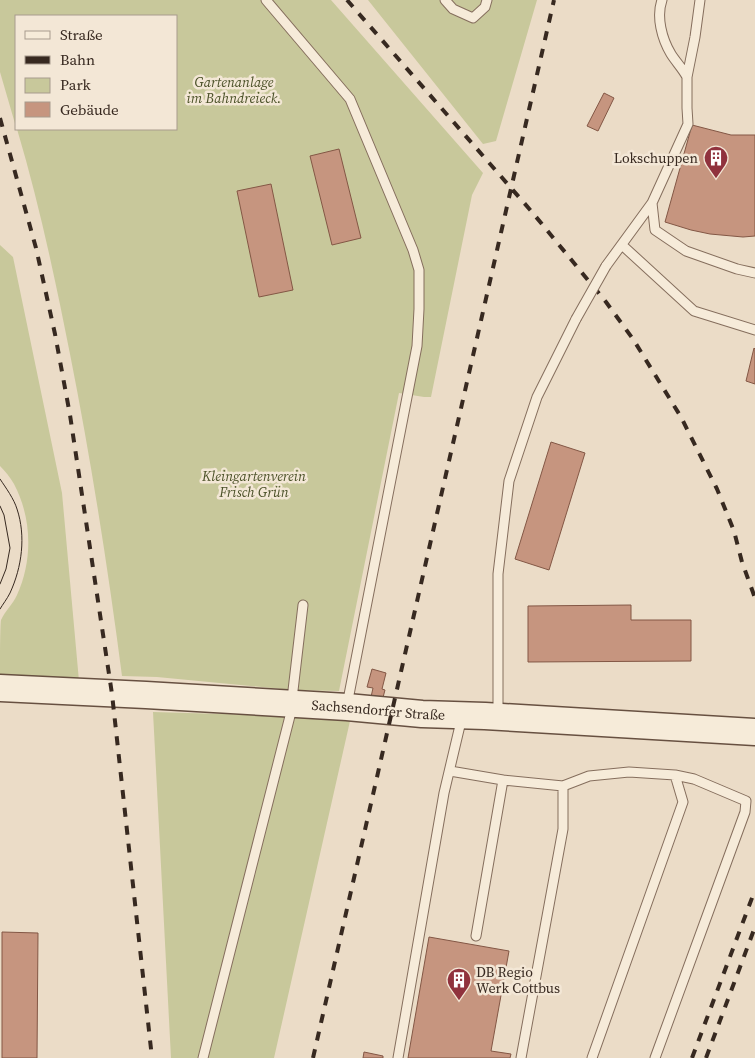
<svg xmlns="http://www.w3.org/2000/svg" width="755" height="1058" viewBox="0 0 755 1058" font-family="'Source Serif 4',serif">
<rect width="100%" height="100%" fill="#ebdcc7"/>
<!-- green -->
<path fill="#c8c89b" d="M0 0H331L483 173 472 195 431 397H424L399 393 339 691 293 690 157 677 122 676C108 568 91 460 70 354 55 278 39 203 17 129H176V16H16V127L0 72Z
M368 0H537L496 141 483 144Z
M0 245 13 257 62 493 79 681 0 677C0 668 0 626 1 620 5 611 13 604 17 595 33 560 32 518 14 484 10 477 5 471 0 466Z
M153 712 290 716 350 721 274 1058H171Z"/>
<!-- building -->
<path fill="#c6957f" stroke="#835745" d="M604 93 614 98 598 131 587 126Z
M692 125 731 135H755V236L743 237 710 234 691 230 665 222Z
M339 149 361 238 332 245 310 156Z
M271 184 293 290 259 297 237 191Z
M754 348 755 349V384L746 381Z
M551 442 585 453 549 570 515 559Z
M631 605V620H691V661L528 662V606Z
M372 669 386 673 382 689 385 690 382 701 371 697 373 688 367 687Z
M2 932 38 933 37 1058H2Z
M429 937 509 951 491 1051 511 1054 510 1058H408Z
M364 1052 383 1056V1058H363Z"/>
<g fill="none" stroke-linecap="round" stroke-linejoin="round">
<defs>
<path id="lane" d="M266 0 350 99 413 250 419 270V309L417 346 347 705
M445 0 453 9 473 18 485 7 487 0
M662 0C656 17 662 39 671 54 676 62 683 69 687 77
M652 203 655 230 686 251 737 269 755 273
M622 245 694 311 755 330
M606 266 652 203 688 124 687 108V77L695 37 700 0
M498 714V574L509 481 537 397 576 319
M450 771 503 780 563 786V829L521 1058
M563 786 589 776 629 772 675 775 683 802 592 1058
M476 936 503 780
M203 1058 290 716 303 605
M398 1058 444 793 462 717
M655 1058 745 812 746 801 694 779 675 775"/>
<g id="secondary">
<path id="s1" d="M0 688 146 695 347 707 422 714 485 716 755 732"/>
</g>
</defs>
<!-- lane casing -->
<use href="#lane" stroke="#856e5d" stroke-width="11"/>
<!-- secondary casing -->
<use href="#secondary" stroke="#675041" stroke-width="29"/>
<!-- lane -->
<use href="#lane" stroke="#f6ebd9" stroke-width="9"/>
<!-- secondary -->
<use href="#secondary" stroke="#f6ebd9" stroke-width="26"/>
<!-- tram -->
<path stroke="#372920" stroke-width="1" d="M0 479C6 488 14 499 17 509 26 536 22 567 10 593 7 599 3 604 0 609
M0 506 4 515 10 548 6 569 0 584"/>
<!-- rail -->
<path stroke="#372920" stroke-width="4" stroke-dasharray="9 9" stroke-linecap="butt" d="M347 0 532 212 606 302 633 339 681 417 717 489 734 531 742 562 755 598
M0 118 36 248 55 334 70 415 112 694 152 1058
M313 1058 554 0
M692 1058 755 890
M706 1058 755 927"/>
<defs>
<path id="lane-bridge" d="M576 319 606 266"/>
</defs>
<!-- lane-bridge casing -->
<use href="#lane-bridge" stroke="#856e5d" stroke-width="11" stroke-linecap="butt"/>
<!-- lane-bridge -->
<use href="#lane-bridge" stroke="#f6ebd9" stroke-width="9"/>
</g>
<!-- icons -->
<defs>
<symbol id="building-pin" viewBox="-11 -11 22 30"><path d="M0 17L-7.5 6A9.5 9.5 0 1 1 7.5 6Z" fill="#90323d" stroke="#f3e7d6"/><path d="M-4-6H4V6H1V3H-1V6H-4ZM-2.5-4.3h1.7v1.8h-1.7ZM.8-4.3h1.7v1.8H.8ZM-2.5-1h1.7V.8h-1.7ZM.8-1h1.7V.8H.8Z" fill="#fff"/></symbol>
</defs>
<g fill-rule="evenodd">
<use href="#building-pin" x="702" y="144" width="28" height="38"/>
<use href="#building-pin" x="445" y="966" width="28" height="38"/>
</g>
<g text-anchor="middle" stroke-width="5" stroke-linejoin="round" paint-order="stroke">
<!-- park labels -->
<g font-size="14" font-style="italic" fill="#4b5128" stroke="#f3e7d6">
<text x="234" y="87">Gartenanlage<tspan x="234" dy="16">im Bahndreieck.</tspan></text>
<text x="254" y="481">Kleingartenverein<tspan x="254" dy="16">Frisch Grün</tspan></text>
</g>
<!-- poi labels -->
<g font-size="14" fill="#372920" stroke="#f3e7d6" text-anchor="end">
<text x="698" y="163">Lokschuppen</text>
<text x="476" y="977" text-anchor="start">DB Regio<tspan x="476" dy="16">Werk Cottbus</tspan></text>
</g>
<!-- street labels -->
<g font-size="14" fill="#372920" stroke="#f3e7d6">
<text dy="5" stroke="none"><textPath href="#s1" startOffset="379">Sachsendorfer Straße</textPath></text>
</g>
</g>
<!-- legend -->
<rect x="15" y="15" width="162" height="115" fill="#f3e7d6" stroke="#a89b8d"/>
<rect x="25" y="31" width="25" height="8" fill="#f6ebd9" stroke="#a89b8d"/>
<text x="60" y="40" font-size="15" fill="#372920">Straße</text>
<rect x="25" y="56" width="25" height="8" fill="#372920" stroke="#a89b8d"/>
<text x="60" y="65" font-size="15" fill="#372920">Bahn</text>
<rect x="25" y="78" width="25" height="15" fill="#c8c89b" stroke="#a89b8d"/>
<text x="60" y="90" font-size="15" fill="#372920">Park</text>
<rect x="25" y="102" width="25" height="15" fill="#c6957f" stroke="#a89b8d"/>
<text x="60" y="115" font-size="15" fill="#372920">Gebäude</text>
</svg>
